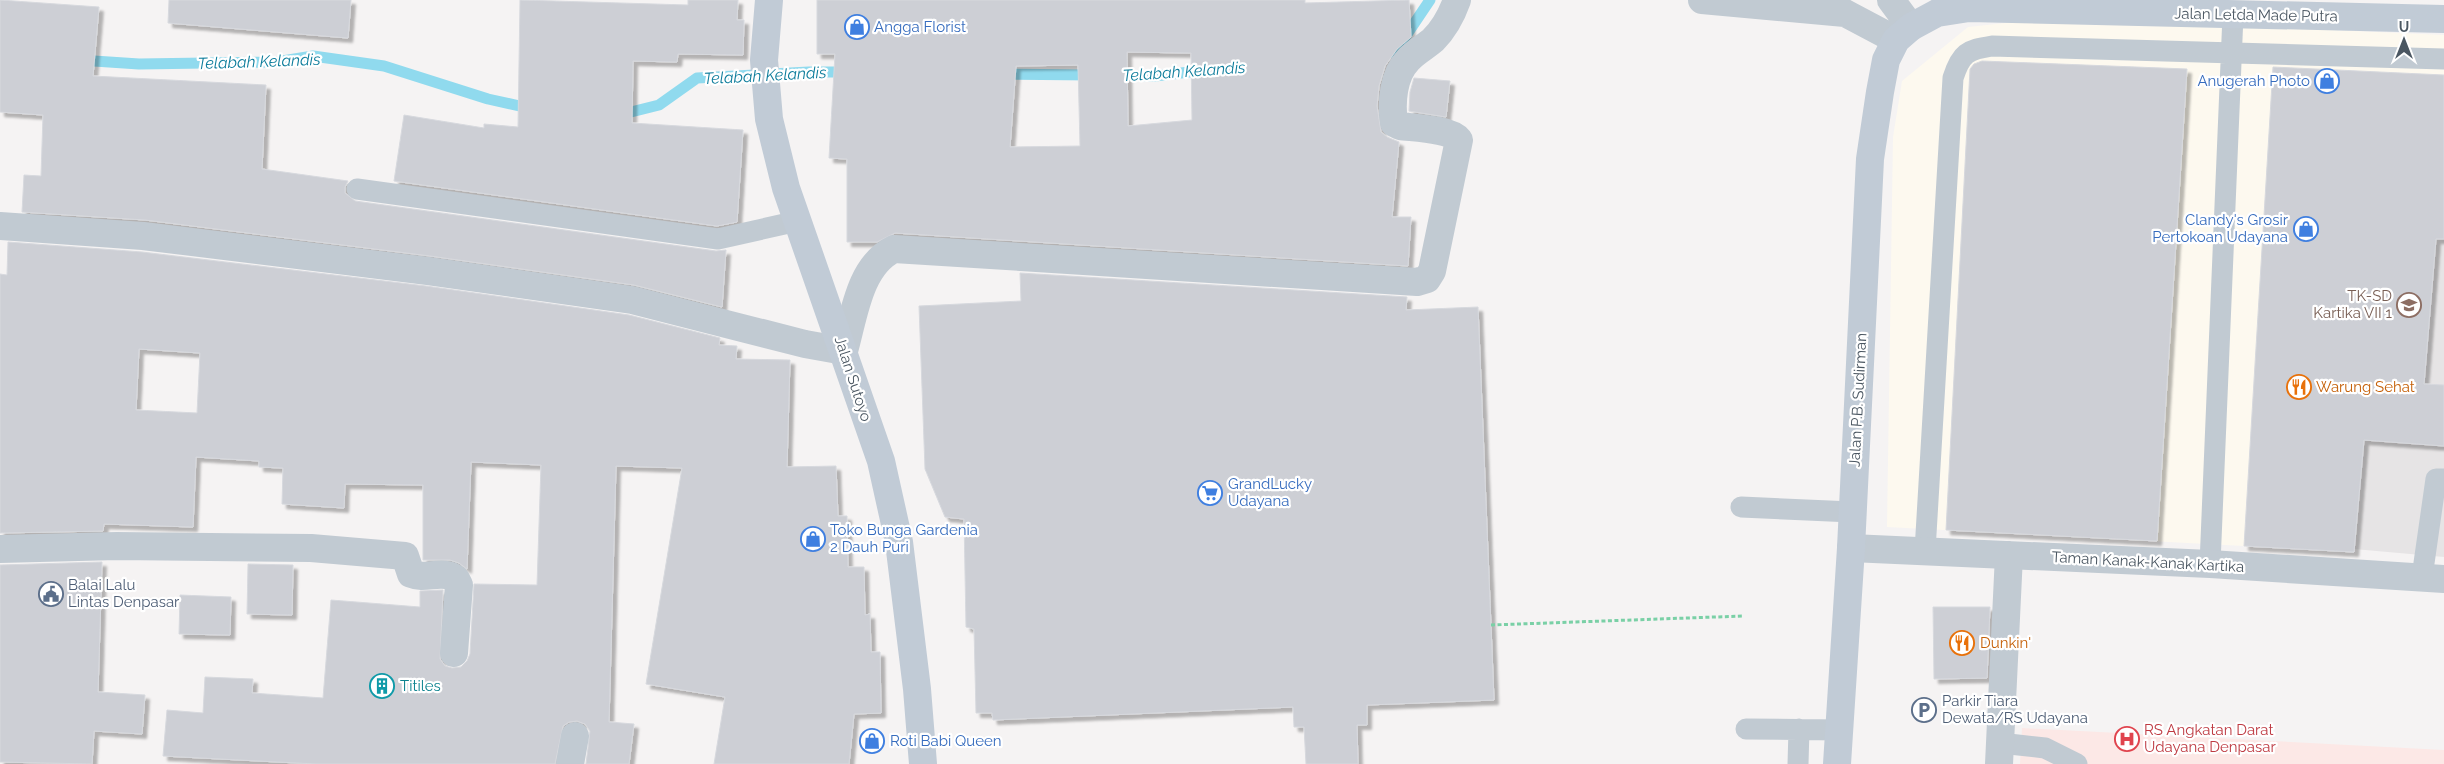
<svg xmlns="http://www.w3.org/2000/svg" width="2444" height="764" viewBox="0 0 2444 764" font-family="Raleway,sans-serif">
<defs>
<filter id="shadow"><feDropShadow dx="4.5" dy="4.5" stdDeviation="1" flood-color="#0004"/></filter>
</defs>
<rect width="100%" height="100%" fill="#f5f3f3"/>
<!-- commercial -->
<path fill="#fdf9ef" d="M2054 18 2444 35V170L2384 166 2354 549 2244 546 1887 527 1893 137 1902 81 1968 27Z"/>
<!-- education -->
<path fill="#e6e4e5" d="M2444 170V557L2354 549 2364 440Z"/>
<!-- medical -->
<path fill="#fce8e6" d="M2022 728 2444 750V764H2020Z"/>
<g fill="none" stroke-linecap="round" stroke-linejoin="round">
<!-- stream -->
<path stroke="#90daee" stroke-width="11" d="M1380 53 1395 52 1430 0
M79 60 139 64 276 62 313 56 384 66 488 99 533 109
M1001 74 1092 75
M1113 75 1155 76 1207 70
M619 115 659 105 697 78 809 72H847"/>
</g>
<!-- building -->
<path fill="#cdcfd5" stroke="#d7d9de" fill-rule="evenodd" filter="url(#shadow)" d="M0 0 99 7 93 76 266 85 262 169 348 181 345 187V193L355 201 716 251 726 250 722 307 634 285 430 256 145 220 22 212 24 175 41 176 43 115 0 112Z
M169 0H351L348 38 168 23Z
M520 0 688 5V0H738L737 20H744L743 55 678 54 677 62 633 61 632 123 743 130 737 222 717 226 394 181 404 115 484 128V124L518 127Z
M817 0H1305V3L1409 0 1411 37 1397 49 1385 66 1379 86 1377 106 1381 132 1387 137 1399 142 1392 217H1411L1408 266 895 233 877 242H847V159L829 158 835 54H817ZM1127 52 1191 53 1192 120 1128 126ZM1078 65 1080 146 1010 147 1016 66Z
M1982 61 2187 69 2157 541 1946 530 1970 69 1974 64Z
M2273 67 2444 75V239H2436L2424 384 2444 385V446L2364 440 2354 552 2244 546Z
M1414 78 1450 81 1446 117 1409 111 1410 92Z
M8 242 142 252 426 286 629 315 720 338 719 345 737 346 736 359 790 360 787 467 836 466 838 516H847L848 567H864L865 615 870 614 871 652H880L881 713 854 714 849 764H714L725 697 646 684 682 468 616 466 609 722 634 724 629 764H586L590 731 585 724 577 721 569 722 563 726 555 764H316L163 756 167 710 203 713 205 677 253 679 252 693 323 698 331 600 420 607V591L443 590 440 659 445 666 452 668 461 667 467 661 470 654 474 584 537 585 541 465 471 462 467 569 459 563 450 560H423V485L345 484 344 508 282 504 283 468 259 467V461L196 457 193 527 104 524 103 531 0 533V274L7 275ZM139 349 200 353 197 413 136 410Z
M1020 273 1407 297 1406 310 1478 307 1494 700 1367 705V725H1357L1358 764H1306L1304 727H1294L1293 707 993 720 992 713H976L974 629 966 627 964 519 945 517 925 469 919 306 1021 301Z
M102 562 98 692 145 695 142 734 94 731 92 764 0 762V565Z
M248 564 293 565 292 615 247 614Z
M180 595 231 597 230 635 179 634Z
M1933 607H1990L1987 678 1934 679Z"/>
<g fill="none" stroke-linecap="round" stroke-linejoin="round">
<!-- path -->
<path stroke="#7ad0a6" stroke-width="3" stroke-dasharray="4 2.5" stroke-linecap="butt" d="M1491 625 1743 616"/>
<!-- service -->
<path stroke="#c1cad2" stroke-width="21" d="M357 189 718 239 798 221
M1741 507 1852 512
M1925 551 1953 78C1961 53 1967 50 1992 46L2444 59
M2210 564 2233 15
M2422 577 2436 479H2444
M1746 729 1839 730
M2000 743 2045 748 2077 764
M1798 764 1799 729"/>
<!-- minor -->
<path stroke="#c1cad2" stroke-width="28" d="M1702 0 1845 13 1896 40
M1891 0 1911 27
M0 226 143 236 428 271 632 300 805 344 844 351C854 316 859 266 894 249L1417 282 1427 279 1432 271 1459 140C1450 129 1415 128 1400 126L1394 123C1391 103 1393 75 1408 60 1415 52 1425 47 1433 40 1444 29 1452 14 1457 0
M1851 548 2210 564 2444 579
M0 549 117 546 311 548 405 556 411 574C425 580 444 569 456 579L459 585 454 653
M570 764 575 736
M1999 764 2009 555"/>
<!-- secondary -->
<path stroke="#c1cbd6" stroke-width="28" d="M769 0 764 60 769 119 786 188 881 461 899 542 917 689 923 764
M1837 764 1851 548 1870 159 1880 92 1886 60 1896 40 1911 27 1937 13 1969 8 2444 19"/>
</g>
<!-- icons -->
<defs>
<symbol id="shop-ring" viewBox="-11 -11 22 22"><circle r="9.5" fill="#fff" stroke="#3f7fe0" stroke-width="1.5"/><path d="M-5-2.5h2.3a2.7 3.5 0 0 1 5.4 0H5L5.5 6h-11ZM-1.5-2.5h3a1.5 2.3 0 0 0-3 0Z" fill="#3f7fe0"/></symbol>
<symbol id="school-ring" viewBox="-11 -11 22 22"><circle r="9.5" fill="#fff" stroke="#8d6e63" stroke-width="1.5"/><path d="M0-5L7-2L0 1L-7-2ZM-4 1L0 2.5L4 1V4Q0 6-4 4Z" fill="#8d6e63"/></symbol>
<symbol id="restaurant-ring" viewBox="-11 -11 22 22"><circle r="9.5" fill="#fff" stroke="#e8710a" stroke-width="1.5"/><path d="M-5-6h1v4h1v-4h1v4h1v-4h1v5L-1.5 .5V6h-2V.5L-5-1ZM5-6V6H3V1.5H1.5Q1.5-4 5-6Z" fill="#e8710a"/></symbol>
<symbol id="supermarket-ring" viewBox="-11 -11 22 22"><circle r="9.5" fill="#fff" stroke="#3f7fe0" stroke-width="1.5"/><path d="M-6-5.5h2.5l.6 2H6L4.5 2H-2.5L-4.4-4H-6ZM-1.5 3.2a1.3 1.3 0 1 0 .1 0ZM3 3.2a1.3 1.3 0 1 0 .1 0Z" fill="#3f7fe0"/></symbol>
<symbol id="civic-ring" viewBox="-11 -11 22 22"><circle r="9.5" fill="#fff" stroke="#5c6f8a" stroke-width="1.5"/><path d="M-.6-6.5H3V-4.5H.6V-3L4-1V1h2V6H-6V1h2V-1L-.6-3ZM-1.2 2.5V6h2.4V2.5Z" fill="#5c6f8a"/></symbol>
<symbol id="building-ring" viewBox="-11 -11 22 22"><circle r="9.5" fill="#fff" stroke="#0f9aa8" stroke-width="1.5"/><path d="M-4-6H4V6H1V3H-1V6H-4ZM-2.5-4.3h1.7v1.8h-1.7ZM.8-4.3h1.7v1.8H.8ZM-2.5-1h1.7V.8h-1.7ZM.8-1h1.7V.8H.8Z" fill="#0f9aa8"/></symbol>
<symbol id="parking-ring" viewBox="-11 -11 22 22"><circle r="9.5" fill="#fff" stroke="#5c6f8a" stroke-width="1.5"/><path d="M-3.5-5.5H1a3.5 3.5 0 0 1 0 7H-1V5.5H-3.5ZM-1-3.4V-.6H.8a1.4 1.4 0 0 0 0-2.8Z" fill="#5c6f8a"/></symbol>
<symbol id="hospital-ring" viewBox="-11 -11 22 22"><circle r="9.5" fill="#fff" stroke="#e0444e" stroke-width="1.5"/><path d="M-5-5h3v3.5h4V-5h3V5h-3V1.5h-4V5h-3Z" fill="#e0444e"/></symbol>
</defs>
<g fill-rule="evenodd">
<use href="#shop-ring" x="843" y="13" width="28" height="28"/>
<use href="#shop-ring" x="2313" y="67" width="28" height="28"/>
<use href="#shop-ring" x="2292" y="215" width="28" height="28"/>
<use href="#school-ring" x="2395" y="291" width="28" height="28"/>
<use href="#restaurant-ring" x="2285" y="373" width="28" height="28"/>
<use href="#supermarket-ring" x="1196" y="479" width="28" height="28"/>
<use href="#shop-ring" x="799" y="525" width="28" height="28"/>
<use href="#civic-ring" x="37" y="580" width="28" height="28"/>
<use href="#restaurant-ring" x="1948" y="629" width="28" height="28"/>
<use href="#building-ring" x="368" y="672" width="28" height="28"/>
<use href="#parking-ring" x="1910" y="696" width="28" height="28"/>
<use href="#hospital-ring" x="2113" y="725" width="28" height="28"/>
<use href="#shop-ring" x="858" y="727" width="28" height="28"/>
</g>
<g text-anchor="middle" stroke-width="4.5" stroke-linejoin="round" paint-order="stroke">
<!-- street labels -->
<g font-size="15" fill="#4a5661" stroke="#fff">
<text transform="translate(2256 15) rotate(1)" y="5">Jalan Letda Made Putra</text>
<text transform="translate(853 379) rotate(72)" y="5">Jalan Sutoyo</text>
<text transform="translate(1858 400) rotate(-87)" y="5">Jalan P.B. Sudirman</text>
<text transform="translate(2148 562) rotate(3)" y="5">Taman Kanak-Kanak Kartika</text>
</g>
<!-- shop labels -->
<g font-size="15" fill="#366cbe" stroke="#fff" text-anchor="start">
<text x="874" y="32">Angga Florist</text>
<text x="2310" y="86" text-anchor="end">Anugerah Photo</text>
<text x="2288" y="225" text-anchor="end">Clandy's Grosir<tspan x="2288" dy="17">Pertokoan Udayana</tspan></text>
<text x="1228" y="489">GrandLucky<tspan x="1228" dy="17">Udayana</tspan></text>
<text x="830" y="535">Toko Bunga Gardenia<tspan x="830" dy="17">2 Dauh Puri</tspan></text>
<text x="890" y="746">Roti Babi Queen</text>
</g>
<!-- education labels -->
<g font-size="15" fill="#785e54" stroke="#fff" text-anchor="end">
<text x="2392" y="301">TK-SD<tspan x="2392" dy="17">Kartika VII 1</tspan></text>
</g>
<!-- food labels -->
<g font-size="15" fill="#c56008" stroke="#fff" text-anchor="start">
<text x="2316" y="392">Warung Sehat</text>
<text x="1980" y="648">Dunkin'</text>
</g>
<!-- service labels -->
<g font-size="15" fill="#4e5e75" stroke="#fff" text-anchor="start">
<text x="68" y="590">Balai Lalu<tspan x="68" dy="17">Lintas Denpasar</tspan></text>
<text x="1942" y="706">Parkir Tiara<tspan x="1942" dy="17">Dewata/RS Udayana</tspan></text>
</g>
<!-- culture labels -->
<g font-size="15" fill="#0d838f" stroke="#fff" text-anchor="start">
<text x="400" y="691">Titiles</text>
</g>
<!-- health labels -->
<g font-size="15" fill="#be3a42" stroke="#fff" text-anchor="start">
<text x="2144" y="735">RS Angkatan Darat<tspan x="2144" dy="17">Udayana Denpasar</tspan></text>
</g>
<!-- water labels -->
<g font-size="16" font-style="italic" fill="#0c7c9b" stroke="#fff">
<text transform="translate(259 61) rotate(-2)" y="6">Telabah Kelandis</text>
<text transform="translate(1184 71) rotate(-4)" y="6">Telabah Kelandis</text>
<text transform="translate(765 75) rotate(-3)" y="6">Telabah Kelandis</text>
</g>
</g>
<!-- north arrow -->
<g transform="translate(2404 40)" stroke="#ffffff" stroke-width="4" paint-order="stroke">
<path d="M0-4L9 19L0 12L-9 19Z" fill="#4a5661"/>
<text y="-8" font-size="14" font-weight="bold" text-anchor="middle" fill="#4a5661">U</text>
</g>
</svg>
